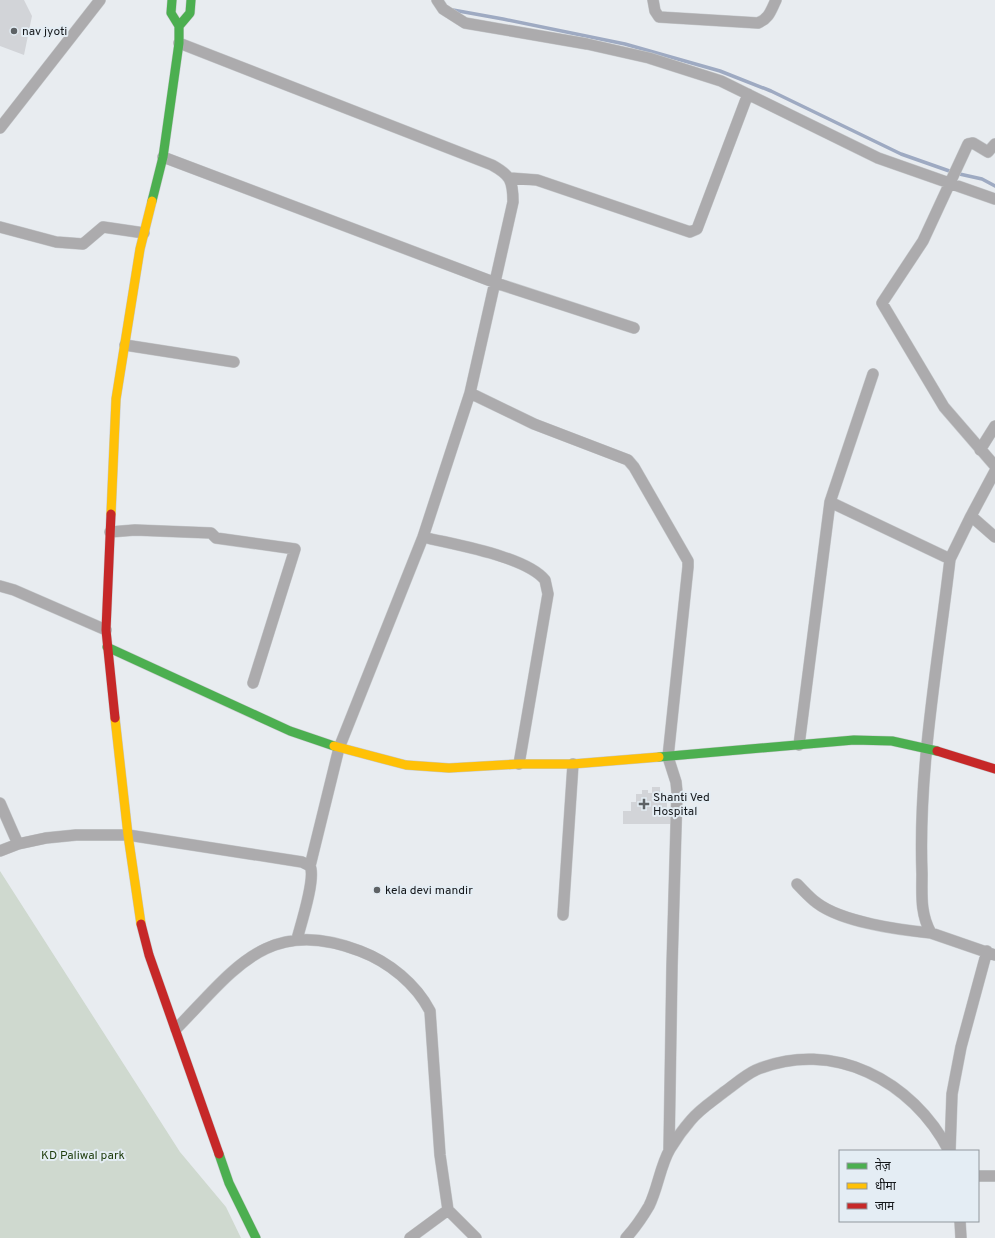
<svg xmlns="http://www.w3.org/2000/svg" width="995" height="1238" viewBox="0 0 995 1238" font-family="Overpass,'Noto Sans Devanagari',sans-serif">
<rect width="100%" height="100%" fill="#e8ecf0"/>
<!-- green -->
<path fill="#cfd9cf" d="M0 871 180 1152 226 1207 241 1238H0Z"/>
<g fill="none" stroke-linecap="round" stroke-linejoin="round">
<!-- stream -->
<path stroke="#9eaac2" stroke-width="3.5" d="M453 10 503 19 625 44 720 71 771 91 901 154 955 173 982 179 995 186"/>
</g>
<!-- building -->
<path fill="#d2d4d8" d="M0 0H24L32 16 24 55 0 46Z
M652 787H660V799H667V810H671V824H623V811H631V802H636V794H642V790H648V793H652Z"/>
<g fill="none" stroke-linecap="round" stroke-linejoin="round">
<defs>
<path id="street" d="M437 0 443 9 465 23 587 44 649 58 721 81 878 158 995 199
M653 0 655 11 659 17 758 23C769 19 771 10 776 0
M179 43 492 165C510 175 513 180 513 202L470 393 423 537 339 748 310 866
M0 128 100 0
M995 144 988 152 973 143 968 144 923 241 882 303 944 407 995 466
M163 157 496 283 634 328
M510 178 537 180 690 232 697 229 748 94
M0 227 56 242 83 244 103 227 144 233
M125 345 234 362
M470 393 534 424 628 460 634 467 688 561V567L668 757 676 782 677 792 672 966 669 1150
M980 450 995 426
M830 502 873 374
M971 516 995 471
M110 532 135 530 211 533 216 538 295 549 253 683
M423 537C455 545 525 556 545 580L548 594 519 764
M950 559 971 516 995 537
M0 586 14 590 106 630
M799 745 830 502 950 559C938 663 918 769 922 874 922 894 920 914 931 933L995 955
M0 803 18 844
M0 851 18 844 46 838 76 835H128L302 862 310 866C316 878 301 924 297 939
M797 884C804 891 810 898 817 903 842 922 900 930 931 933
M563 915 573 764
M176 1029C235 969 267 916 360 951 389 962 416 984 430 1011L440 1155 448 1210 410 1238
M950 1151 952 1094 961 1047 987 951
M978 1176H995
M448 1210 476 1238
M960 1221 961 1238
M626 1238C635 1228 642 1218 649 1206 658 1188 660 1166 670 1149 676 1139 684 1128 691 1120 700 1109 713 1101 724 1092 734 1085 745 1075 756 1070 833 1038 913 1081 949 1151"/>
<path id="fast" d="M179 26 190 13 191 0
M152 201 163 157 179 43V26L171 13 172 0
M107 647 290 731 334 746
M659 757 854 740 892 741 937 751
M219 1154 229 1183 256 1238"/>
<path id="slow" d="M111 514 116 399 140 249 152 201
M115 718 128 835 141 924
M334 746 406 765 449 768 519 764H573L659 757"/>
<path id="jam" d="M111 514 106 630 115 718
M937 751 995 769
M141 924 149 955 219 1154"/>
</defs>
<!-- street casing -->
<use href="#street" stroke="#c7cacd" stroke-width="12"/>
<!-- fast casing -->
<use href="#fast" stroke="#c7cacd" stroke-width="10"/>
<!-- slow casing -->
<use href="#slow" stroke="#c7cacd" stroke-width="10"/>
<!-- jam casing -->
<use href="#jam" stroke="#c7cacd" stroke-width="10"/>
<!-- street -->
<use href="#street" stroke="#acabad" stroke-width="11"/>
<!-- fast -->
<use href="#fast" stroke="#4caf50" stroke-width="9"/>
<!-- slow -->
<use href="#slow" stroke="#ffc107" stroke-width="9"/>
<!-- jam -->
<use href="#jam" stroke="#c62828" stroke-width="9"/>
</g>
<!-- markers -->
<g fill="#5e6265" stroke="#e4edf4" stroke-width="1.5">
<circle cx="14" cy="31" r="4"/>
<path d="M642 798h4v4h4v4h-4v4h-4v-4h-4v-4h4z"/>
<circle cx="377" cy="890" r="4"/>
</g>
<g text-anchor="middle" stroke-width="4" stroke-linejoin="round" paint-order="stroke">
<!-- poi labels -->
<g font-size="12" fill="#14171a" stroke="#e4edf4" text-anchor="start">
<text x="22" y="35">nav jyoti</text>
<text x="653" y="801">Shanti Ved<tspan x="653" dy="14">Hospital</tspan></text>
<text x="385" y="894">kela devi mandir</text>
</g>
<!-- park labels -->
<g font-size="12" fill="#213f11" stroke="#e4edf4">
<text x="83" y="1159">KD Paliwal park</text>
</g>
</g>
<!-- legend -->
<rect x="839" y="1150" width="140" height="72" fill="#e4edf4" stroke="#91979d"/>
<rect x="847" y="1163" width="20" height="6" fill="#4caf50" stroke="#91979d"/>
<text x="875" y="1170" font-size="12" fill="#14171a">तेज़</text>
<rect x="847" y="1183" width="20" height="6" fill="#ffc107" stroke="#91979d"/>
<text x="875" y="1190" font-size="12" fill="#14171a">धीमा</text>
<rect x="847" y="1203" width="20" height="6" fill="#c62828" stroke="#91979d"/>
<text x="875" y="1210" font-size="12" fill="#14171a">जाम</text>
</svg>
